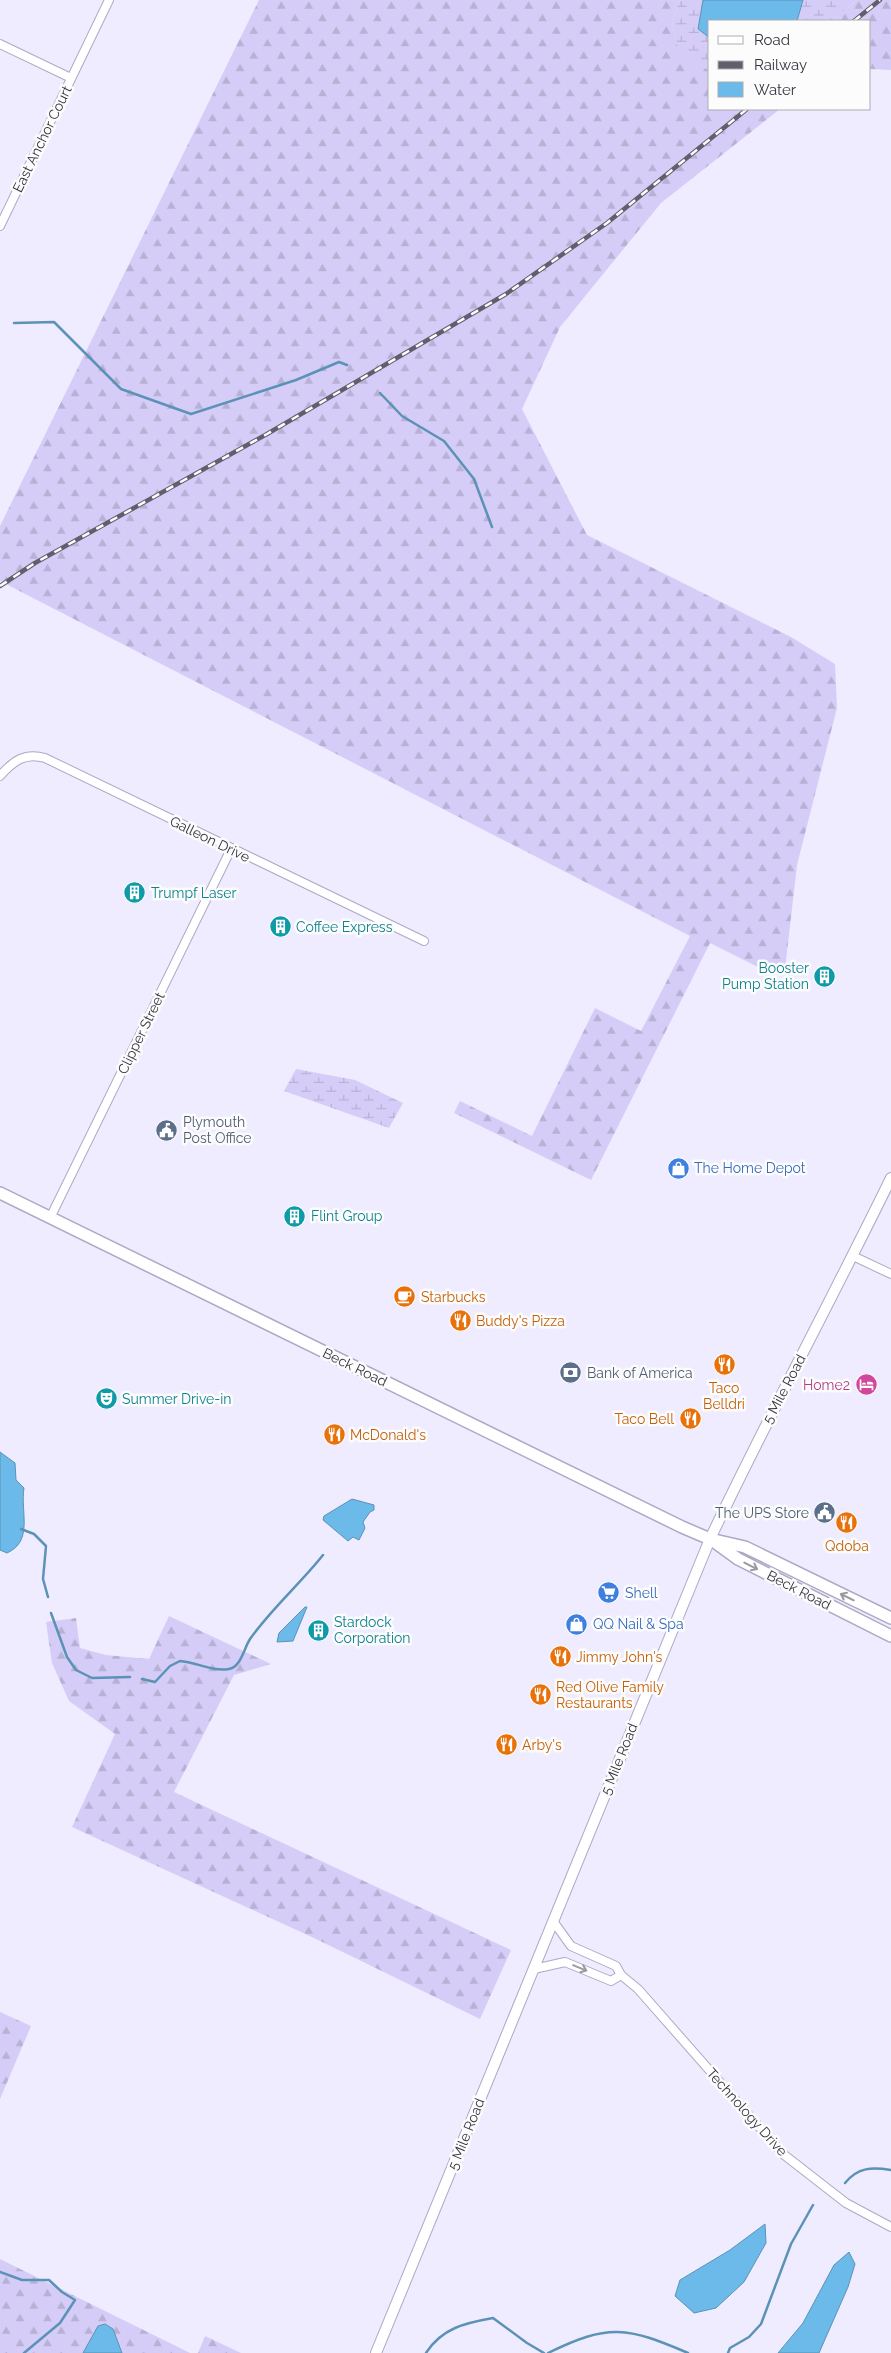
<svg xmlns="http://www.w3.org/2000/svg" width="891" height="2353" viewBox="0 0 891 2353" font-family="Raleway,sans-serif">
<defs>
<pattern id="forest-firs" width="22" height="20" patternUnits="userSpaceOnUse" patternTransform="scale(1.25)"><rect width="22" height="20" fill="#d5cdf7"/><path d="M5 1l3.5 6h-7zM16 11l3.5 6h-7z" fill="#b7b1d5"/></pattern>
<pattern id="wetland-marsh" width="20" height="14" patternUnits="userSpaceOnUse" patternTransform="scale(1.25)"><rect width="20" height="14" fill="#d5cdf7"/><path d="M1 5h8M5 5V1M11 12h8M15 12V8" fill="none" stroke="#b7b1d5"/></pattern>
</defs>
<rect width="100%" height="100%" fill="#efecff"/>
<!-- forest -->
<path fill="url(#forest-firs)" d="M259 0H679L672 24 679 51 710 71V109H780L661 203 560 327 522 409 587 535 791 637 835 664 837 708 797 865 785 969 764 970 710 943 591 1180 454 1113 460 1101 532 1136 595 1008 641 1031 690 936 0 581V526Z
M857 0H891V70L870 69V21H832Z
M169 1616 271 1664 234 1675 174 1792 511 1950 480 2019 314 1938 72 1827 115 1734 69 1701 52 1663 46 1622 76 1618 80 1648 106 1655 149 1659Z
M0 2012 31 2026 0 2099Z
M0 2259 190 2353H0Z
M205 2336 241 2353H198Z"/>
<!-- wetland -->
<path fill="url(#wetland-marsh)" d="M679 0H703L698 29 710 38V71L679 52 672 24Z
M803 0H857L832 21H797Z
M296 1069 355 1080 403 1103 389 1128 284 1091Z"/>
<!-- water -->
<path fill="#6bbae9" stroke="#5b92b6" d="M703 0H803L797 21H710V38L698 29Z
M0 1452 15 1463 16 1480 24 1488C20 1511 34 1541 7 1553L0 1550Z
M352 1499 374 1505V1510L370 1512 363 1522 365 1528 359 1540 353 1537 348 1541 323 1520 324 1516Z
M305 1607H307L293 1641 277 1642 279 1633Z
M765 2224 766 2243 744 2282 716 2308 694 2313 675 2296 680 2280 730 2250Z
M849 2252 855 2264 848 2287 819 2353H778L803 2323 834 2265Z
M105 2324 113 2329 122 2353H83L98 2326Z"/>
<g fill="none" stroke-linecap="round" stroke-linejoin="round">
<!-- stream -->
<path stroke="#5b92b6" stroke-width="2.5" d="M14 323 54 322 121 389 191 414 296 380 339 362 347 365
M380 393 402 416 444 441 474 479 492 527
M21 1529 34 1534 46 1546 43 1579 48 1597
M51 1613 67 1657 76 1670 92 1678 130 1677
M142 1679 155 1682 170 1666 180 1661C196 1662 212 1672 229 1669 241 1667 244 1648 250 1639 271 1609 300 1584 323 1555
M845 2183C858 2167 872 2167 891 2170
M0 2272 22 2280H49L62 2292 75 2300 60 2323 24 2353
M426 2353C442 2328 465 2323 493 2318L527 2343 544 2353
M548 2353C609 2323 627 2327 688 2353
M728 2353 730 2348 749 2337 761 2324 791 2244 813 2205"/>
<defs>
<path id="minor" d="M0 44 71 78
M0 226 109 0
M0 776C13 761 25 752 45 758L424 941
M50 1218 231 849
M853 1256 891 1274
M534 1969 565 1962 611 1981 621 1975 616 1966 571 1946 553 1921
M621 1975 638 1989 783 2154 846 2203 891 2227"/>
<path id="tertiary" d="M376 2353 710 1539C768 1417 832 1299 891 1178"/>
<path id="secondary" d="M0 1193 682 1527 710 1539 745 1547 891 1618
M716 1543 738 1559 891 1636"/>
</defs>
<!-- minor casing -->
<use href="#minor" stroke="#aea8c5" stroke-width="10"/>
<!-- tertiary casing -->
<use href="#tertiary" stroke="#aea8c5" stroke-width="12"/>
<!-- secondary casing -->
<use href="#secondary" stroke="#aea8c5" stroke-width="14"/>
<!-- minor -->
<use href="#minor" stroke="#fff" stroke-width="8"/>
<!-- tertiary -->
<use href="#tertiary" stroke="#fff" stroke-width="10"/>
<!-- secondary -->
<use href="#secondary" stroke="#fff" stroke-width="11"/>
<defs>
<path id="rail" d="M854 21 880 0
M0 586 35 563 267 434 506 294 607 223 747 109"/>
</defs>
<!-- rail casing -->
<use href="#rail" stroke="#615f6d" stroke-width="4.5"/>
<!-- rail -->
<use href="#rail" stroke="#fcfcfc" stroke-width="2.5" stroke-dasharray="8" stroke-linecap="butt"/>
</g>
<!-- one-way arrows -->
<defs><path id="oneway-shaft" d="M-6 0H5M1.5-3L5.5 0L1.5 3" fill="none" stroke-width="1.6" stroke-linecap="round" stroke-linejoin="round" transform="scale(1.25)"/></defs>
<g stroke="#9a9aa0">
<use href="#oneway-shaft" transform="translate(751 1566) rotate(27)"/>
<use href="#oneway-shaft" transform="translate(847 1597) rotate(-154)"/>
<use href="#oneway-shaft" transform="translate(580 1968) rotate(22)"/>
</g>
<!-- icons -->
<defs>
<symbol id="building-disc" viewBox="-11 -11 22 22"><circle r="9.5" fill="#0f9aa8" stroke="#fcfcfc"/><path d="M-4-6H4V6H1V3H-1V6H-4ZM-2.5-4.3h1.7v1.8h-1.7ZM.8-4.3h1.7v1.8H.8ZM-2.5-1h1.7V.8h-1.7ZM.8-1h1.7V.8H.8Z" fill="#fff"/></symbol>
<symbol id="civic-disc" viewBox="-11 -11 22 22"><circle r="9.5" fill="#5c6f8a" stroke="#fcfcfc"/><path d="M-.6-6.5H3V-4.5H.6V-3L4-1V1h2V6H-6V1h2V-1L-.6-3ZM-1.2 2.5V6h2.4V2.5Z" fill="#fff"/></symbol>
<symbol id="shop-disc" viewBox="-11 -11 22 22"><circle r="9.5" fill="#3f7fe0" stroke="#fcfcfc"/><path d="M-5-2.5h2.3a2.7 3.5 0 0 1 5.4 0H5L5.5 6h-11ZM-1.5-2.5h3a1.5 2.3 0 0 0-3 0Z" fill="#fff"/></symbol>
<symbol id="cafe-disc" viewBox="-11 -11 22 22"><circle r="9.5" fill="#e8710a" stroke="#fcfcfc"/><path d="M-5.5-4.5H6V0H3Q3 3.5 0 3.5H-2.5Q-5.5 3.5-5.5 0ZM3-3.2v2h1.7v-2ZM-6 4.5H4V6H-6Z" fill="#fff"/></symbol>
<symbol id="restaurant-disc" viewBox="-11 -11 22 22"><circle r="9.5" fill="#e8710a" stroke="#fcfcfc"/><path d="M-5-6h1v4h1v-4h1v4h1v-4h1v5L-1.5 .5V6h-2V.5L-5-1ZM5-6V6H3V1.5H1.5Q1.5-4 5-6Z" fill="#fff"/></symbol>
<symbol id="bank-disc" viewBox="-11 -11 22 22"><circle r="9.5" fill="#5c6f8a" stroke="#fcfcfc"/><path d="M-6-4H6V4H-6ZM0-2.3a2.3 2.3 0 1 0 0 4.6a2.3 2.3 0 1 0 0-4.6Z" fill="#fff"/></symbol>
<symbol id="hotel-disc" viewBox="-11 -11 22 22"><circle r="9.5" fill="#d1479c" stroke="#fcfcfc"/><path d="M-6-4.5h1.5V1H6V5H4.5V3h-9V5H-6ZM-4 0a1.8 1.8 0 1 1 3.6 0ZM.5 0V-2.5h3Q6-2.5 6 0Z" fill="#fff"/></symbol>
<symbol id="theatre-disc" viewBox="-11 -11 22 22"><circle r="9.5" fill="#0f9aa8" stroke="#fcfcfc"/><path d="M-5-5.5Q0-4 5-5.5V0Q5 5 0 6Q-5 5-5 0ZM-3.3-2.5H-1v1.5H-3.3ZM1-2.5H3.3v1.5H1ZM-2.8 1Q0 5.5 2.8 1Z" fill="#fff"/></symbol>
<symbol id="supermarket-disc" viewBox="-11 -11 22 22"><circle r="9.5" fill="#3f7fe0" stroke="#fcfcfc"/><path d="M-6-5.5h2.5l.6 2H6L4.5 2H-2.5L-4.4-4H-6ZM-1.5 3.2a1.3 1.3 0 1 0 .1 0ZM3 3.2a1.3 1.3 0 1 0 .1 0Z" fill="#fff"/></symbol>
</defs>
<g fill-rule="evenodd">
<use href="#building-disc" x="122" y="880" width="25" height="25"/>
<use href="#building-disc" x="268" y="914" width="25" height="25"/>
<use href="#building-disc" x="812" y="964" width="25" height="25"/>
<use href="#civic-disc" x="154" y="1118" width="25" height="25"/>
<use href="#shop-disc" x="666" y="1156" width="25" height="25"/>
<use href="#building-disc" x="282" y="1204" width="25" height="25"/>
<use href="#cafe-disc" x="392" y="1284" width="25" height="25"/>
<use href="#restaurant-disc" x="448" y="1308" width="25" height="25"/>
<use href="#restaurant-disc" x="712" y="1352" width="25" height="25"/>
<use href="#bank-disc" x="558" y="1360" width="25" height="25"/>
<use href="#hotel-disc" x="854" y="1372" width="25" height="25"/>
<use href="#theatre-disc" x="94" y="1386" width="25" height="25"/>
<use href="#restaurant-disc" x="678" y="1406" width="25" height="25"/>
<use href="#restaurant-disc" x="322" y="1422" width="25" height="25"/>
<use href="#civic-disc" x="812" y="1500" width="25" height="25"/>
<use href="#restaurant-disc" x="834" y="1510" width="25" height="25"/>
<use href="#supermarket-disc" x="596" y="1580" width="25" height="25"/>
<use href="#shop-disc" x="564" y="1612" width="25" height="25"/>
<use href="#building-disc" x="306" y="1618" width="25" height="25"/>
<use href="#restaurant-disc" x="548" y="1644" width="25" height="25"/>
<use href="#restaurant-disc" x="528" y="1682" width="25" height="25"/>
<use href="#restaurant-disc" x="494" y="1732" width="25" height="25"/>
</g>
<g text-anchor="middle" stroke-width="5" stroke-linejoin="round" paint-order="stroke">
<!-- street labels -->
<g font-size="14" fill="#363440" stroke="#fcfcfc">
<text transform="translate(42 139) rotate(-64)" y="5">East Anchor Court</text>
<text transform="translate(210 839) rotate(26)" y="5">Galleon Drive</text>
<text transform="translate(141 1033) rotate(-64)" y="5">Clipper Street</text>
<text transform="translate(355 1367) rotate(26)" y="5">Beck Road</text>
<text transform="translate(784 1389) rotate(-62)" y="5">5 Mile Road</text>
<text transform="translate(799 1590) rotate(27)" y="5">Beck Road</text>
<text transform="translate(619 1759) rotate(-68)" y="5">5 Mile Road</text>
<text transform="translate(747 2112) rotate(48)" y="5">Technology Drive</text>
<text transform="translate(466 2134) rotate(-68)" y="5">5 Mile Road</text>
</g>
<!-- culture labels -->
<g font-size="14" fill="#0d838f" stroke="#fcfcfc" text-anchor="start">
<text x="151" y="898">Trumpf Laser</text>
<text x="296" y="932">Coffee Express</text>
<text x="809" y="973" text-anchor="end">Booster<tspan x="809" dy="16">Pump Station</tspan></text>
<text x="311" y="1221">Flint Group</text>
<text x="122" y="1404">Summer Drive-in</text>
<text x="334" y="1627">Stardock<tspan x="334" dy="16">Corporation</tspan></text>
</g>
<!-- service labels -->
<g font-size="14" fill="#4e5e75" stroke="#fcfcfc" text-anchor="start">
<text x="183" y="1127">Plymouth<tspan x="183" dy="16">Post Office</tspan></text>
<text x="587" y="1378">Bank of America</text>
<text x="809" y="1518" text-anchor="end">The UPS Store</text>
</g>
<!-- shop labels -->
<g font-size="14" fill="#366cbe" stroke="#fcfcfc" text-anchor="start">
<text x="694" y="1173">The Home Depot</text>
<text x="625" y="1598">Shell</text>
<text x="593" y="1629">QQ Nail &amp; Spa</text>
</g>
<!-- food labels -->
<g font-size="14" fill="#c56008" stroke="#fcfcfc" text-anchor="start">
<text x="421" y="1302">Starbucks</text>
<text x="476" y="1326">Buddy's Pizza</text>
<text x="724" y="1393" text-anchor="middle">Taco<tspan x="724" dy="16">Belldri</tspan></text>
<text x="674" y="1424" text-anchor="end">Taco Bell</text>
<text x="350" y="1440">McDonald's</text>
<text x="847" y="1551" text-anchor="middle">Qdoba</text>
<text x="576" y="1662">Jimmy John's</text>
<text x="556" y="1692">Red Olive Family<tspan x="556" dy="16">Restaurants</tspan></text>
<text x="522" y="1750">Arby's</text>
</g>
<!-- hotel labels -->
<g font-size="14" fill="#b23c85" stroke="#fcfcfc" text-anchor="end">
<text x="850" y="1390">Home2</text>
</g>
</g>
<!-- legend -->
<rect x="708" y="20" width="162" height="90" fill="#fcfcfc" stroke="#adacb1"/>
<rect x="718" y="36" width="25" height="8" fill="#ffffff" stroke="#adacb1"/>
<text x="754" y="45" font-size="15" fill="#363440">Road</text>
<rect x="718" y="61" width="25" height="8" fill="#615f6d" stroke="#adacb1"/>
<text x="754" y="70" font-size="15" fill="#363440">Railway</text>
<rect x="718" y="82" width="25" height="15" fill="#6bbae9" stroke="#adacb1"/>
<text x="754" y="95" font-size="15" fill="#363440">Water</text>
</svg>
